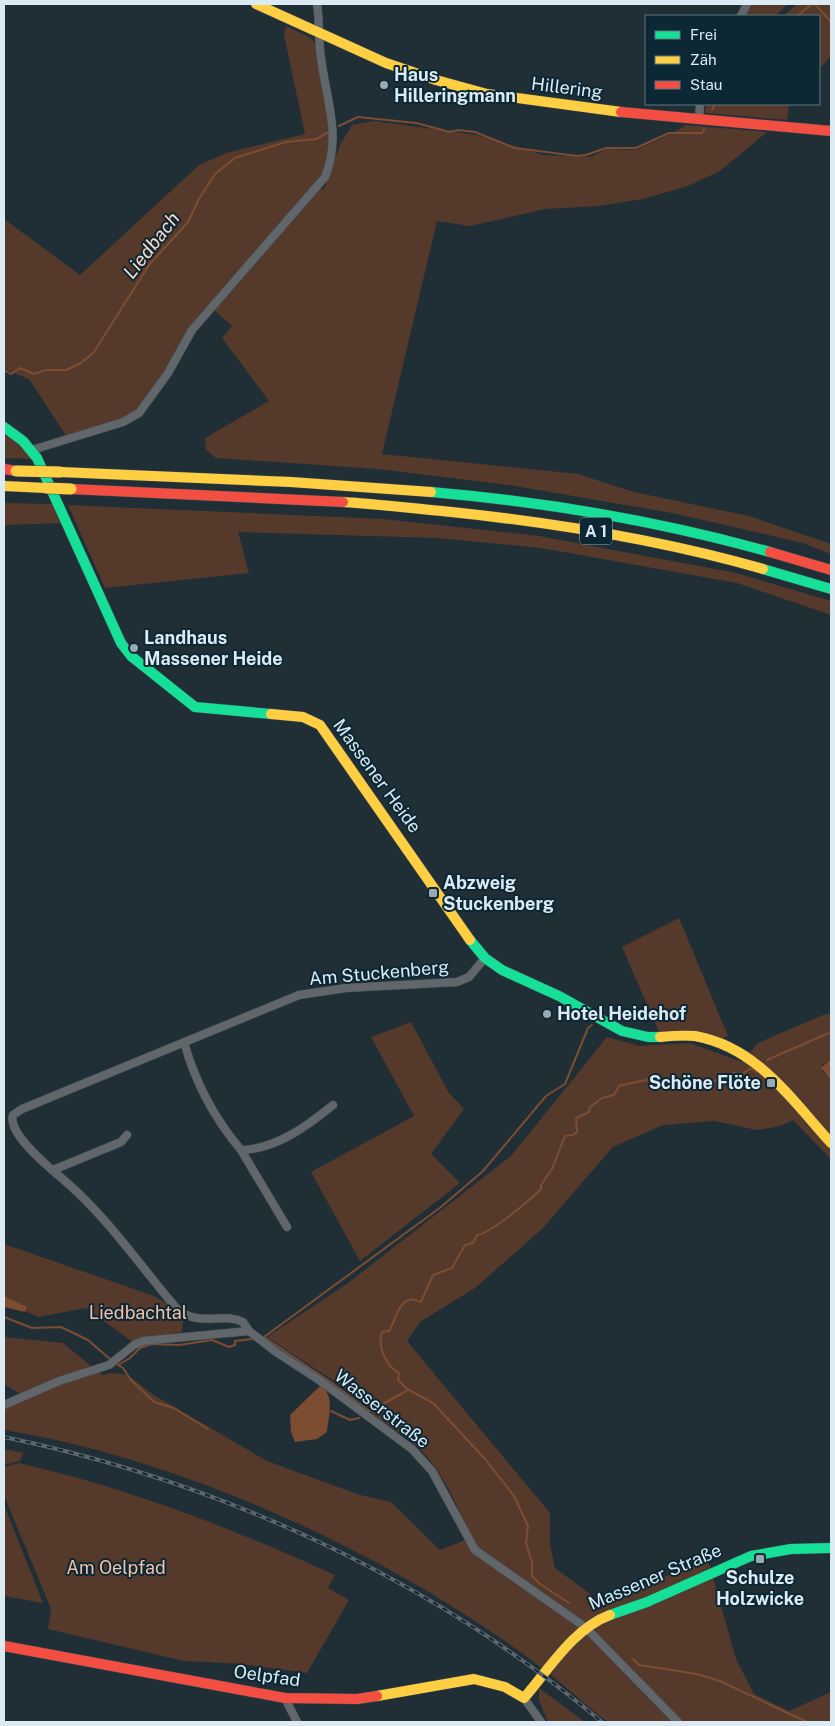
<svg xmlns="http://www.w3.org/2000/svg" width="835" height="1726" viewBox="0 0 835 1726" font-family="'Public Sans',sans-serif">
<rect width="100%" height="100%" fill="#202e36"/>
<!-- green -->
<path fill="#553a2c" d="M751 4H788L775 16H745Z
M797 4H831V56L819 69V16H783Z
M286 26 311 38 317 46 334 129 329 167 209 309 147 401 130 416 67 437 29 379 4 369V219L80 275 199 165 226 153 305 134 284 35Z
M706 104H789L787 120 705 113Z
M374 121 477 135 543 155 590 157 607 149 636 150 669 135 686 125 767 132 720 171 688 186 643 199 598 206 545 209 470 226 437 221 382 454 578 474 634 492 749 516 831 544V554L803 543 672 513 509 485 378 469 216 458 206 450 205 438 269 401 222 338 232 326 213 309 318 189H324L340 145 352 125Z
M4 430 35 459 4 458Z
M4 503 53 504 62 523 4 525Z
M68 505 383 519 539 536 736 573 831 601V615L737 583 541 548 437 538 238 532 249 573 105 588Z
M679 918 728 1036 721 1039 659 1032 622 947Z
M831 1013V1059L822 1065V1071L831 1080V1159L793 1120 780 1126 757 1130 714 1121 663 1125 613 1147 542 1229 475 1288 420 1322 407 1341 550 1513V1544L555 1568 597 1599 630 1590 708 1560 736 1659 754 1694 789 1711 831 1692V1722C774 1722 716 1722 659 1722 648 1722 617 1725 609 1722 601 1719 566 1687 556 1679 527 1656 496 1634 464 1614 332 1529 159 1455 4 1430V1409L28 1399 4 1384V1337L63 1343 102 1375 112 1373 128 1375 152 1394 267 1461 360 1495 391 1502 440 1550 470 1538C461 1512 446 1481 429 1459 414 1440 390 1427 370 1414L373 1411 346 1389 267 1337 348 1283 511 1156 607 1037 639 1046 690 1043 742 1062 758 1043 823 1015Z
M411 1022 449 1093 464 1109 431 1154 460 1183 360 1261 311 1172 414 1116 371 1037Z
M4 1244 154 1296 178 1310 177 1313 183 1319 182 1332 134 1343 86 1308 38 1317 4 1301Z
M4 1449 23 1453 20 1461 4 1465Z
M19 1463C128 1488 234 1529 335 1575L328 1588 349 1600 307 1673 242 1664 184 1661 48 1629 51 1609 4 1495V1467Z
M4 1503 6 1510 43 1603 4 1596Z
M539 1688 585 1722H548L539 1700Z"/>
<!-- water -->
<path fill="#7d4d32" d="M831 1059V1080L821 1068Z
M4 1296 27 1307 25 1312 4 1307Z
M320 1386C336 1394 328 1419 327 1432L317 1439 295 1442 291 1432 290 1415Z"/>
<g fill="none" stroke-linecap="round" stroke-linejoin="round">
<!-- stream -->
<path stroke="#7d4d32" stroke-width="2" d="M797 16 812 4H815L831 22
M712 110 715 104
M339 126 358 117 416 123 450 132 458 130 475 132 515 148 577 156 586 155 606 148H636L669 133H702L704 129
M4 370 11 374 20 368 34 374 46 370H66L81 363 94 352 149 265 188 222 199 199 215 174 235 158 286 142 316 139 329 132
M592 1025 588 1028 565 1084 546 1096 483 1171 441 1207 264 1337 332 1383 368 1410 370 1411 408 1390 398 1380 399 1373C386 1366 377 1346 382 1332L389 1331C395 1322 397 1304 409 1300 413 1298 417 1301 421 1302L433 1275 452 1268 465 1245 473 1243 477 1235C490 1234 530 1200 541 1189V1185L552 1169 565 1136 573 1135 577 1132 576 1118 589 1112 590 1107 602 1098 614 1095 619 1086 622 1085 656 1078 678 1084H693L712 1082 734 1073 741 1075 751 1068 757 1072
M767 1060 831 1032
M4 1317 32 1328 61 1327 88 1340 111 1360
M115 1363 123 1368 131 1380 154 1402 174 1408 208 1429
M118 1365 130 1358 140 1348 152 1344 179 1345 212 1340 229 1347 235 1345V1341L252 1339
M409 1390 433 1403 486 1460 514 1496 528 1526 526 1543 532 1563V1576L540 1584 569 1603
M331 1411 350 1420 359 1418
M633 1659 639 1665 697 1674 720 1681 807 1722"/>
<defs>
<path id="street" d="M741 16 747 4
M699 119 700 104
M32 450 123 422 139 413 168 373 192 330 325 177C342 136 326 99 321 58 318 40 320 22 317 4
M485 958 469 977 457 982 346 988 299 995 22 1109 13 1115C7 1134 51 1169 65 1181 109 1219 140 1266 178 1310 200 1327 224 1312 243 1322L249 1331 276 1352 319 1380 412 1449 432 1471 475 1550 585 1627 678 1722
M184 1042C195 1082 214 1118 241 1150 276 1149 306 1127 333 1105
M241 1150 287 1227
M53 1170 121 1142 127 1135
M4 1405 59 1381 109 1365 134 1345 143 1341 249 1331
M285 1698 297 1722
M524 1698 541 1722"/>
<path id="fast" d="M4 427 23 441 37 458 121 643 131 656 195 707 271 714
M431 492C546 502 659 521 770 552
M763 569 831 589
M470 940 485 958 502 970 559 996 622 1031 648 1037H660
M610 1615 647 1602 751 1556 791 1549 831 1548"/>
<path id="slow" d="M256 4 386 63 436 80 487 94 621 112
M60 472 291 482 431 492
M4 486 46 488
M343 502C376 504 409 508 442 511 550 522 658 539 763 569
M271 714 303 717 320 725 470 940
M660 1037C671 1036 684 1035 695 1036 757 1047 791 1099 831 1143
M377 1696 474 1679 505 1687 524 1698C549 1669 574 1628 610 1615"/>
<path id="jam" d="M621 112 831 131
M4 469 16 471
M71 489 343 502
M770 552 831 570
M4 1646 285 1698 357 1699 377 1696"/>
</defs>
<!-- street casing -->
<use href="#street" stroke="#404b53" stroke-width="9"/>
<!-- fast casing -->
<use href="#fast" stroke="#404b53" stroke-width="11"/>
<!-- slow casing -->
<use href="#slow" stroke="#404b53" stroke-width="11"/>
<!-- jam casing -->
<use href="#jam" stroke="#404b53" stroke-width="11"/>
<!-- street -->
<use href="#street" stroke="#606669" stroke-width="8"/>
<!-- fast -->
<use href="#fast" stroke="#16e098" stroke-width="10"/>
<!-- slow -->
<use href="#slow" stroke="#ffcf43" stroke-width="10"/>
<!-- jam -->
<use href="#jam" stroke="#f24e42" stroke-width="10"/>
<defs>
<path id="rail" d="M4 1437C221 1482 432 1579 602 1722"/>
</defs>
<!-- rail casing -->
<use href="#rail" stroke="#5f666b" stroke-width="4"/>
<!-- rail -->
<use href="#rail" stroke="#0c2835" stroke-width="2" stroke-dasharray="5.5" stroke-linecap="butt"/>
<defs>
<path id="slow-bridge" d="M16 471 60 472
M46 488 71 489"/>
</defs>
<!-- slow-bridge casing -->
<use href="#slow-bridge" stroke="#404b53" stroke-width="12" stroke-linecap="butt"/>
<!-- slow-bridge -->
<use href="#slow-bridge" stroke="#ffcf43" stroke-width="11"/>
</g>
<!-- markers -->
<g fill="#9aa8b1" stroke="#0c2835" stroke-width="2">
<circle cx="384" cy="85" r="5"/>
<circle cx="134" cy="648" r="5"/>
<rect x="428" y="888" width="10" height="10" rx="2.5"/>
<circle cx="547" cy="1014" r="5"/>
<rect x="766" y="1078" width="10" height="10" rx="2.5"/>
<rect x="755" y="1554" width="10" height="10" rx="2.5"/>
</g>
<g text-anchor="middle" stroke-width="4" stroke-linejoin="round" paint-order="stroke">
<!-- shield labels -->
<rect fill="#0c2835" stroke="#9db0ba" stroke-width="1" x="580" y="517.5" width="32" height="27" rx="4"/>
<g font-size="16" font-weight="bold" fill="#dbeaf3">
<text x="596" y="537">A 1</text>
</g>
<!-- poi labels -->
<g font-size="18" font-weight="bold" fill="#dbeaf3" stroke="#0c2835" text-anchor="start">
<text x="394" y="81">Haus<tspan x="394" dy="21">Hilleringmann</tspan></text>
<text x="144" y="644">Landhaus<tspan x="144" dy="21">Massener Heide</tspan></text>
<text x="443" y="889">Abzweig<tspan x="443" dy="21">Stuckenberg</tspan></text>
<text x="557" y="1020">Hotel Heidehof</text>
<text x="761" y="1089" text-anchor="end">Schöne Flöte</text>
<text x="760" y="1584" text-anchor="middle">Schulze<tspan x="760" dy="21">Holzwicke</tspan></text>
</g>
<!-- street labels -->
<g font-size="18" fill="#dbeaf3" stroke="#0c2835">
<text transform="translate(567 88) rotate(7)" y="6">Hillering</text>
<text transform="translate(377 776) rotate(54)" y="6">Massener Heide</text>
<text transform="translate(379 973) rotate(-5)" y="6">Am Stuckenberg</text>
<text transform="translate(382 1409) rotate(38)" y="6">Wasserstraße</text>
<text transform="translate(655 1577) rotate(-23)" y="6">Massener Straße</text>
<text transform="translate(267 1676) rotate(8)" y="6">Oelpfad</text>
</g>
<!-- park labels -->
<g font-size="18" fill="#f4c1a7" stroke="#0c2835">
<text x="138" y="1319">Liedbachtal</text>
<text x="116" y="1574">Am Oelpfad</text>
</g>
<!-- water labels -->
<g font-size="19" font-style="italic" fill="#fedbc9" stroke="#0c2835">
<text transform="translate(151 245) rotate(-52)" y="7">Liedbach</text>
</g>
</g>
<!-- border -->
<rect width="835" height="1726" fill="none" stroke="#dbeaf3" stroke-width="10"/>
<!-- legend -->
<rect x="645" y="15" width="175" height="90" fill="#0c2835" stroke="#5f7681"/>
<rect x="655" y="31" width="25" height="8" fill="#16e098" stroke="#5f7681"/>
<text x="690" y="40" font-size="15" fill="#dbeaf3">Frei</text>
<rect x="655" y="56" width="25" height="8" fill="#ffcf43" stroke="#5f7681"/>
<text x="690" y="65" font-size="15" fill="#dbeaf3">Zäh</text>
<rect x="655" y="81" width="25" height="8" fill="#f24e42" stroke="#5f7681"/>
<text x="690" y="90" font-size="15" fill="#dbeaf3">Stau</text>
</svg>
